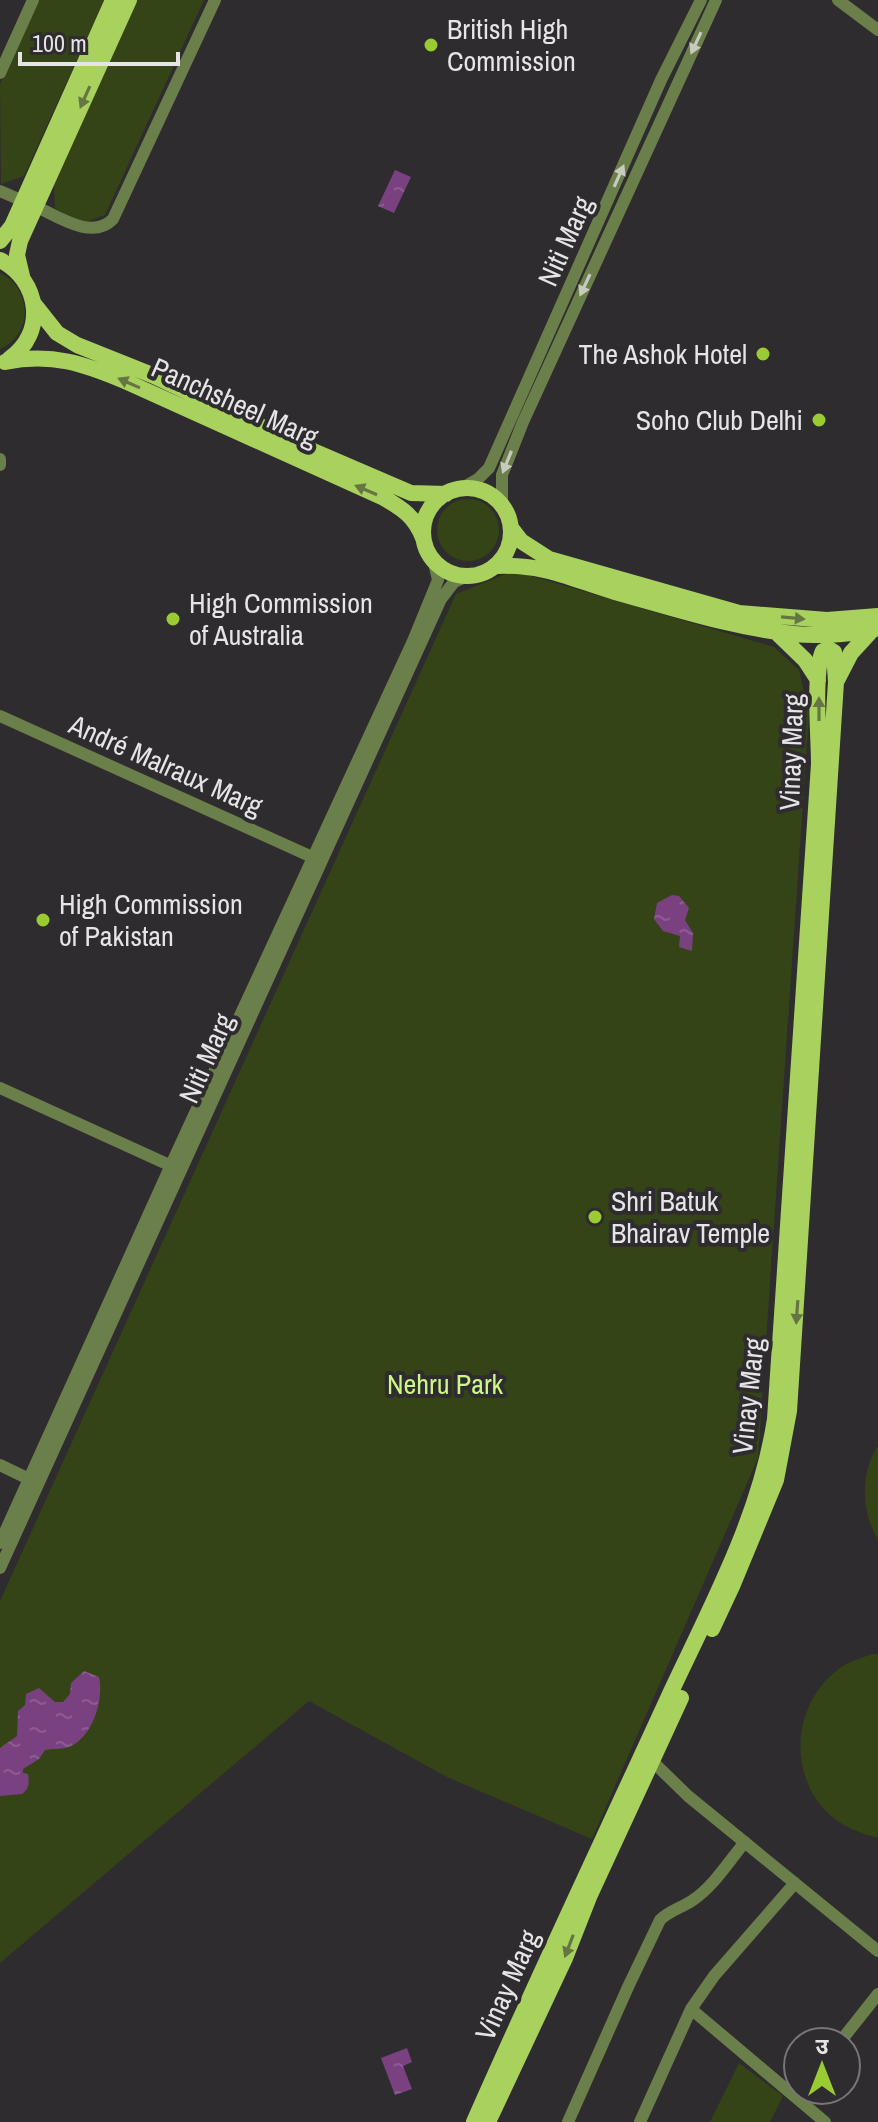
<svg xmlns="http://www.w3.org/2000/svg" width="878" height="2122" viewBox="0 0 878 2122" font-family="'Archivo Narrow','Noto Sans Devanagari',sans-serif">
<defs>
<pattern id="water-ripples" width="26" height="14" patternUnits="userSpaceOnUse" patternTransform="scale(2)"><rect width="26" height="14" fill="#7a4180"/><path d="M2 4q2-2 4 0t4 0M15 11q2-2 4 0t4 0" fill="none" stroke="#8d5c92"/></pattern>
</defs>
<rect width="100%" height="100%" fill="#2f2c2f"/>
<!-- green -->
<path fill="#344416" d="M38 0H104L24 176 1 184 0 84Z
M137 0H204L105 215 83 223 67 217 55 208 54 185Z
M0 273C32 288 34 335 0 349Z
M437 530a31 31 0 1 1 62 0a31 31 0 1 1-62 0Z
M514 571 774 647 799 670 809 714 758 1458 592 1839 447 1777 309 1701 0 1963V1601L456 594Z
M878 1445V1540C861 1511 860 1474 878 1445Z
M872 1654H878V1838C860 1833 842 1827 828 1813 785 1772 794 1698 843 1666 851 1661 862 1658 872 1654Z
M739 2063 783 2096 770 2122H710Z"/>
<!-- water -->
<path fill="url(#water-ripples)" d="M395 170 411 177 394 213 378 206Z
M672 895 679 896 689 908 685 920 693 933 692 951 679 947 680 936 663 931 654 919 657 903Z
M84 1671 99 1677C104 1699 93 1736 71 1746 63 1750 54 1748 45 1750L39 1759 23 1769V1773L28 1774C29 1782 30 1788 22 1794L0 1796V1748L17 1736 18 1711 25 1705 26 1694 39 1688 55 1702H63L70 1694 71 1683Z
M407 2048 412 2062 403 2066 412 2089 395 2095 381 2058Z"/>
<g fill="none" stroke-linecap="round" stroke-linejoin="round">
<!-- minor -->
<path stroke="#6b7f4a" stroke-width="12" d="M838 0 878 30
M0 73 33 0
M0 191 23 201
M35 206C57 216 92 241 113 219L215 0
M0 459V465
M459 490 478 479 489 468 661 80 701 0
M502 505V475L523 422 716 0
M0 716 312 857
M0 1088 178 1169
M0 1465 33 1481
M0 1543 171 1165 413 641 438 580 434 563
M0 1568 441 599 454 582 465 577
M648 1757 688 1796 878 1951
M691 2009 714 1976 795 1883
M840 2042 878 1994
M568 2122 628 1987 660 1920C670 1910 682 1908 693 1900 714 1886 729 1861 745 1842
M640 2122 691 2009 825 2122"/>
<!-- major -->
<path stroke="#a8d15e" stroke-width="16" d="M0 241 12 226 113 0
M0 260C40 280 47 333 9 359
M22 276 17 255 20 241 129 0
M34 304 57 333 77 345 152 375 311 450 411 493 446 494
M5 362C51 352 85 364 127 382L384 498C403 509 415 517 423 538
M423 532a44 44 0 1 1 88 0a44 44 0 1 1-88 0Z
M511 528 521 541 549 559 739 613 827 620 878 616
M496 566C545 564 571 579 615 592 673 608 733 628 794 634 820 637 847 634 873 630
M775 631 805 660 818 680
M712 1629 733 1584 776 1480 789 1411 836 682 851 653 872 630
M474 2122C537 1979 604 1838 669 1696 711 1606 760 1517 775 1419L819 764C819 737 813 672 823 651L829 649 834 652 836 682
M488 2122 565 1958 589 1897 681 1698"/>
</g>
<!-- one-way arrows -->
<defs><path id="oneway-solid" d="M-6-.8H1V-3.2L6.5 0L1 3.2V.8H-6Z" transform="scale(2)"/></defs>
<g fill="#c7cbbf">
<use href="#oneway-solid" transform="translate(696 43) rotate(115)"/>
<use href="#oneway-solid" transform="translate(619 176) rotate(-66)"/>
<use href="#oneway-solid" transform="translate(585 285) rotate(115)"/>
<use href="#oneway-solid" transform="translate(507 462) rotate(112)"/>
</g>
<g fill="#657644">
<use href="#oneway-solid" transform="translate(85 97) rotate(114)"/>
<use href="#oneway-solid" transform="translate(129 383) rotate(-156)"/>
<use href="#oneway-solid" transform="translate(366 490) rotate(-157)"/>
<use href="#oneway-solid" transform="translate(793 618) rotate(5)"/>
<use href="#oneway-solid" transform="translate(819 709) rotate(-90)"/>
<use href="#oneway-solid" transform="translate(797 1312) rotate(94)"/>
<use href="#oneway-solid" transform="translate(569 1946) rotate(111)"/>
</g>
<!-- markers -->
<g fill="#9bcb33" stroke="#2f2c2f" stroke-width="3">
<circle cx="431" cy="45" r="8"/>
<circle cx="763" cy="354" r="8"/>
<circle cx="819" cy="420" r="8"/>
<circle cx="173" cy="619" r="8"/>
<circle cx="43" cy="920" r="8"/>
<circle cx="595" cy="1217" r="8"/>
</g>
<g text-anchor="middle" stroke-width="8" stroke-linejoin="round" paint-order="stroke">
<!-- poi labels -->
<g font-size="28" fill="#e6e4e6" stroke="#2f2c2f" text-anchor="start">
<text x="447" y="39">British High<tspan x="447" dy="32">Commission</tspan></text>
<text x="747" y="364" text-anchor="end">The Ashok Hotel</text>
<text x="803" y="430" text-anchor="end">Soho Club Delhi</text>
<text x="189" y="613">High Commission<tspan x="189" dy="32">of Australia</tspan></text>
<text x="59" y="914">High Commission<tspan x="59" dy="32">of Pakistan</tspan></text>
<text x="611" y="1211">Shri Batuk<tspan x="611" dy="32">Bhairav Temple</tspan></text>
</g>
<!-- street labels -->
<g font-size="28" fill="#e6e4e6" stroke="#2f2c2f">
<text transform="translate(565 241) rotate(-66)" y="10">Niti Marg</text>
<text transform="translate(235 402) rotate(24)" y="10">Panchsheel Marg</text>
<text transform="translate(791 752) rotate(-88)" y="10">Vinay Marg</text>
<text transform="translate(166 765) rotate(24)" y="10">André Malraux Marg</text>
<text transform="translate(206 1058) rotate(-66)" y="10">Niti Marg</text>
<text transform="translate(748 1396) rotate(-84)" y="10">Vinay Marg</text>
<text transform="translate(507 1985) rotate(-66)" y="10">Vinay Marg</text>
</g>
<!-- park labels -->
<g font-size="28" fill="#ccf685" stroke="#2f2c2f">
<text x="445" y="1394">Nehru Park</text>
</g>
</g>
<!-- north arrow -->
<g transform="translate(822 2066)"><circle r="38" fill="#2f2c2f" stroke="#787678" stroke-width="2"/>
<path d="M0-6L14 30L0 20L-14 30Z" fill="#9bcb33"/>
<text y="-12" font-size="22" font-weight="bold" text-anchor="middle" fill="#e6e4e6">उ</text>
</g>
<!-- scale -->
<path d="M20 52v12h158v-12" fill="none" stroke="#e6e4e6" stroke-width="4"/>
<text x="32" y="52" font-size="24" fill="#e6e4e6" stroke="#2f2c2f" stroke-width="6" paint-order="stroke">100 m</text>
</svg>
